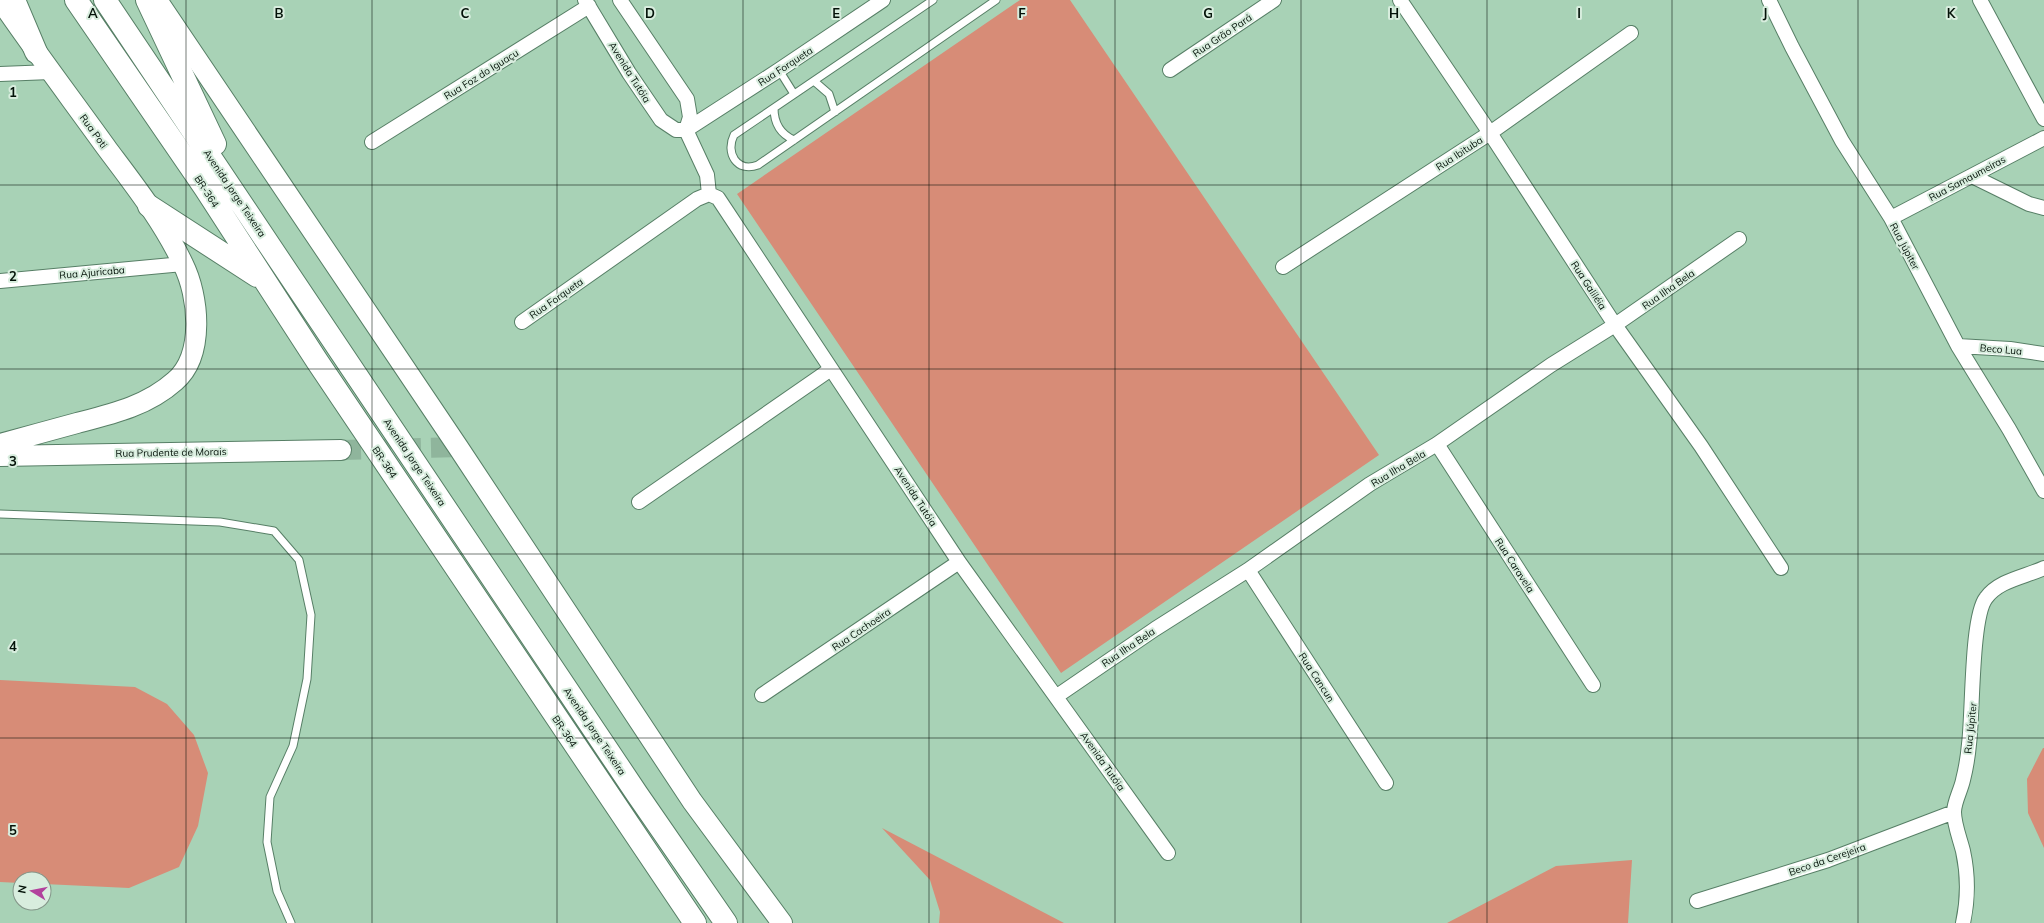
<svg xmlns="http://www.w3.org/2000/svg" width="2044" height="923" viewBox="0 0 2044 923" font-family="Mulish,sans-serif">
<rect width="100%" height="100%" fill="#a8d2b6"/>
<!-- green -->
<path fill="#d78c77" d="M1020 0H1070L1379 455 1061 673 737 194Z
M0 680 135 687 167 704 194 735 208 773 198 826 179 867 129 888 44 884V879H20V883L0 882Z
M2043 748H2044V848L2028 813 2027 779Z
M882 828 1064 923H939L940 912 930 880Z
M1632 860 1628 923H1447L1556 866Z"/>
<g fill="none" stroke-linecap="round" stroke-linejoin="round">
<!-- secondary-tunnel -->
<path stroke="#8fb59c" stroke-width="20" stroke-dasharray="20 10" stroke-linecap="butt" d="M341 450 458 447"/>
<defs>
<path id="lane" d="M933 0 734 135C725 153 737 173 758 165L996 0
M779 70 794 94
M814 81 829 94 835 112
M774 108C774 123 780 134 794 140
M0 514 220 522 274 531 299 560 311 615 307 679 293 746 270 797 267 842 277 891 291 923"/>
<path id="street" d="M585 0 629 73 661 120 676 130H686
M620 0 687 99 690 117 686 130 707 175 709 194
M1400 0 1490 133 1615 325 1701 446 1781 568
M1769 0 1792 47 1842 141 1891 218 1958 346 2009 429 2044 491
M1980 0 2044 119
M1170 70 1274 0
M0 74 51 72
M686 130 779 70 883 0
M372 142 589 6
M1972 176 2029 204 2044 208
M709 194 718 198 959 562 1168 853
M1891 218 2044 138
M1283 267 1490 133 1631 33
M0 281 183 264
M522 322 697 199 709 194
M1958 346 2010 349 2044 354
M1437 444 1593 685
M639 502 831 369
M1248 570 1386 783
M762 695 959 562
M1057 696 1155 629 1248 570 1370 484 1437 444 1551 365 1615 325 1739 239
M1697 901 1828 860 1954 812
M1963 923C1968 900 1968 874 1963 851 1960 839 1954 824 1954 812 1954 802 1961 790 1963 780 1966 768 1968 756 1969 744 1973 714 1971 617 1986 598 1999 580 2025 577 2044 568"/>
<path id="secondary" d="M157 0 458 447 692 801 782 923
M0 444C26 437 51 430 77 423 112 414 147 406 175 381 205 355 199 296 183 264 164 223 135 186 108 150 72 100 35 51 0 0
M0 456 341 450"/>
<path id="highway" d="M14 0 36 52
M76 0 205 188 317 361 695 923
M105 0 637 794 726 923
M147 0 215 144
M149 206 257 276"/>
</defs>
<!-- lane casing -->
<use href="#lane" stroke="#577f66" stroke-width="9"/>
<!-- street casing -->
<use href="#street" stroke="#577f66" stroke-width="16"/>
<!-- secondary casing -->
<use href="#secondary" stroke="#577f66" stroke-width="22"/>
<!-- highway casing -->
<use href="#highway" stroke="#577f66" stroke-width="24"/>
<!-- lane -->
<use href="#lane" stroke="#fff" stroke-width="7"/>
<!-- street -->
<use href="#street" stroke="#fff" stroke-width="14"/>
<!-- secondary -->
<use href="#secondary" stroke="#fff" stroke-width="20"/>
<!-- highway -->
<use href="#highway" stroke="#fff" stroke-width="22"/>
</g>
<!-- grid -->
<path fill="none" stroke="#031108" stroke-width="1" stroke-opacity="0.55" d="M186 0V923M372 0V923M557 0V923M743 0V923M929 0V923M1115 0V923M1301 0V923M1487 0V923M1672 0V923M1858 0V923M0 185H2044M0 369H2044M0 554H2044M0 738H2044"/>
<g text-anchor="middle" stroke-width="4" stroke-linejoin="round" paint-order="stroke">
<!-- street labels -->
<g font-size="10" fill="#031108" stroke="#d8edde">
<text transform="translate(1222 35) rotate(-34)" y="4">Rua Grão Pará</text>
<text transform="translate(785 66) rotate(-33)" y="4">Rua Forqueta</text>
<text transform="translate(630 72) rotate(58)" y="4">Avenida Tutóia</text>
<text transform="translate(481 74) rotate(-32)" y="4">Rua Foz do Iguaçu</text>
<text transform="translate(94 131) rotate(54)" y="4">Rua Poti</text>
<text transform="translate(1459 153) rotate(-33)" y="4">Rua Ibituba</text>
<text transform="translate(1967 178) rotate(-28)" y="4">Rua Samaumeiras</text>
<text transform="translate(207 191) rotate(57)" y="4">BR-364</text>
<text transform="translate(235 193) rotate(56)" y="4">Avenida Jorge Teixeira</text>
<text transform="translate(1905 246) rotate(62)" y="4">Rua Júpiter</text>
<text transform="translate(92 272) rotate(-5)" y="4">Rua Ajuricaba</text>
<text transform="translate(1589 285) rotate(57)" y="4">Rua Galiléia</text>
<text transform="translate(1668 289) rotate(-35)" y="4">Rua Ilha Bela</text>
<text transform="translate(556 298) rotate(-35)" y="4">Rua Forqueta</text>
<text transform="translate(2001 349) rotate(5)" y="4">Beco Lua</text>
<text transform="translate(171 452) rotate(-1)" y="4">Rua Prudente de Morais</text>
<text transform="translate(385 462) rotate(56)" y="4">BR-364</text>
<text transform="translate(415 462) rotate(56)" y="4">Avenida Jorge Teixeira</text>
<text transform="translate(1398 468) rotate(-31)" y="4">Rua Ilha Bela</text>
<text transform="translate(916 496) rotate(57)" y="4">Avenida Tutóia</text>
<text transform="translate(1515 565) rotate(57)" y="4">Rua Caravela</text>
<text transform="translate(861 629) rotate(-34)" y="4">Rua Cachoeira</text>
<text transform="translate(1128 647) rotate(-34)" y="4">Rua Ilha Bela</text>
<text transform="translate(1317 677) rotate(57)" y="4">Rua Cancun</text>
<text transform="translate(1970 728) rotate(-84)" y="4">Rua Júpiter</text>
<text transform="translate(565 731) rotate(56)" y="4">BR-364</text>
<text transform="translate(595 731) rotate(56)" y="4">Avenida Jorge Teixeira</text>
<text transform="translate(1103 761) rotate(55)" y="4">Avenida Tutóia</text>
<text transform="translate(1827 859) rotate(-19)" y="4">Beco da Cerejeira</text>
</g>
</g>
<g font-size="13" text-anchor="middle" font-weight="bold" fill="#031108" stroke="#d8edde" stroke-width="4" stroke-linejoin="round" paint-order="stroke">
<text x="93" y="18">A</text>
<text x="279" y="18">B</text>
<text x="465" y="18">C</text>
<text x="650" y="18">D</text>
<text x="836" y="18">E</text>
<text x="1022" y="18">F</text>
<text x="1208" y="18">G</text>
<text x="1394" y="18">H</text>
<text x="1579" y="18">I</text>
<text x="1765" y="18">J</text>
<text x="1951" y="18">K</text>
<text x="13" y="97">1</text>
<text x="13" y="281">2</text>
<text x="13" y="466">3</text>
<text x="13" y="651">4</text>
<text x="13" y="835">5</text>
</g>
<!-- north arrow -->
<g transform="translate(32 891) rotate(280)"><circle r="19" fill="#d8edde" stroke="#839588"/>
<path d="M0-3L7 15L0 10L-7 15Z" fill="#b2419d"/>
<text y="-6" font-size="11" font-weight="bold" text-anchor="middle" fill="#031108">N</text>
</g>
</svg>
